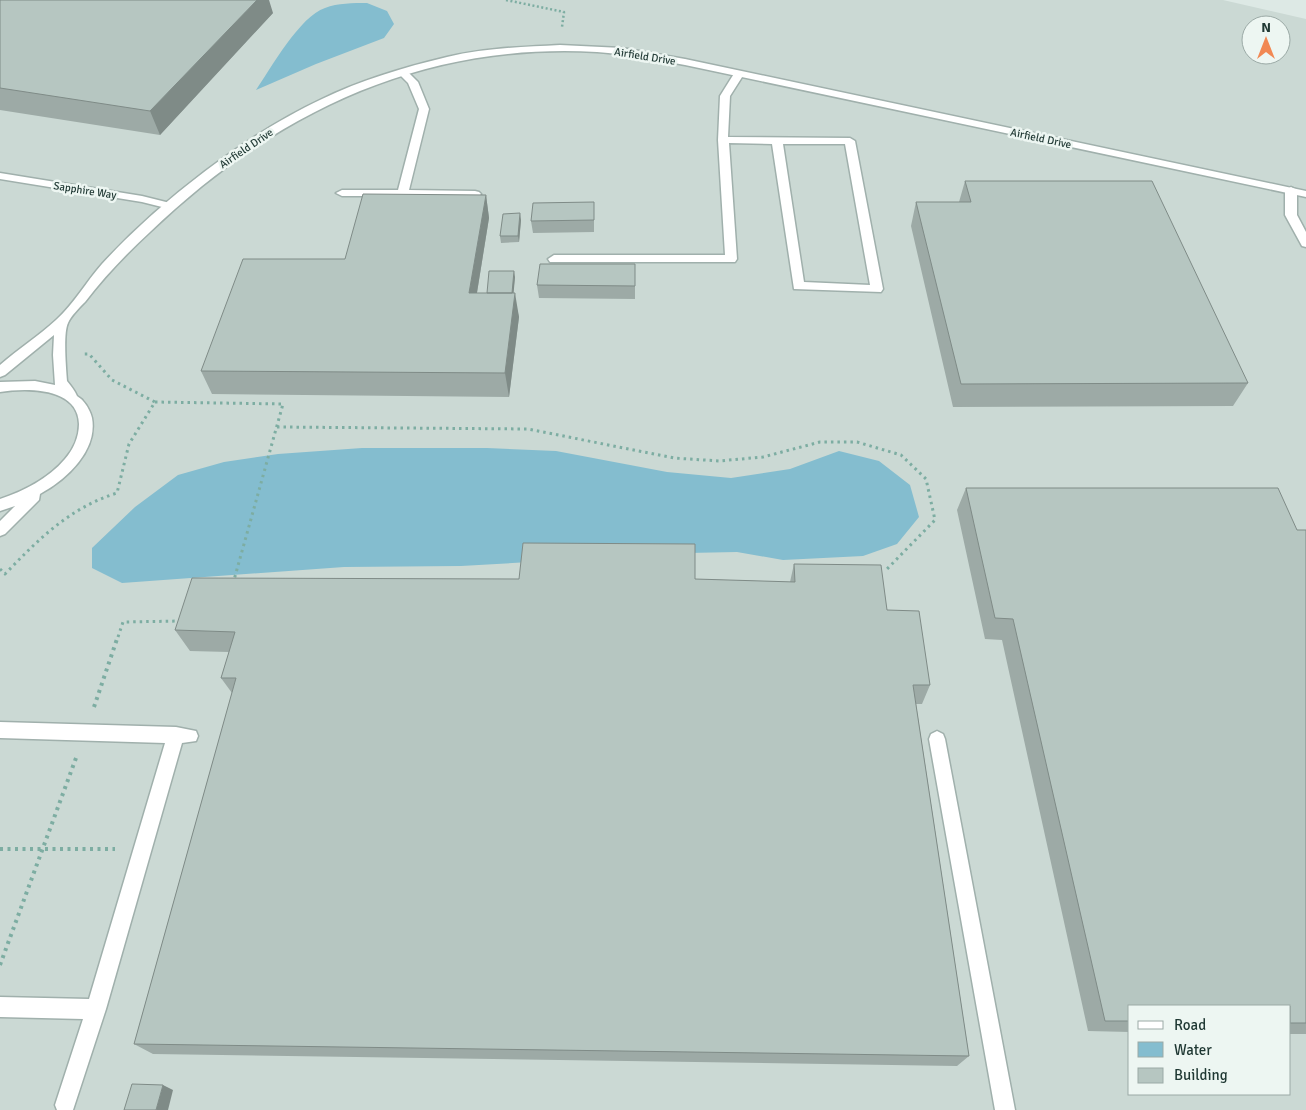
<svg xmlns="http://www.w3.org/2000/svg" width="1306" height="1110" viewBox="0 0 1306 1110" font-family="Signika,sans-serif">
<rect width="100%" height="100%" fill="#dde9e5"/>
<!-- built -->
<path fill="#cbd9d4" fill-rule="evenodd" d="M0 0H1223L1306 19V1110H0ZM1251 25H1281V55H1251ZM1130 1006H1290V1094H1130Z"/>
<!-- water -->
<path fill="#84bdcf" d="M367 3 387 11 394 24 384 38 316 64 256 90C271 68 300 16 325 8 338 3 353 3 367 3Z
M362 448H487L556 451 667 472 731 478 790 469 839 451 879 461 910 485 919 517 897 544 863 556 783 560 737 552 687 553 461 566 344 567 122 583 92 568V548L135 507 178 475 224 462 278 454Z"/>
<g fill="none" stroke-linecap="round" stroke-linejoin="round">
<defs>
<path id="service" d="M403 70 407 71 418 82 429 109 409 190 475 191 479 192 481 194 479 196H342L336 193 342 190H398L419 109 408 83 398 73Z
M739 71 744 74 730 96 728 137 850 138 855 141 883 289 881 292 794 289 772 144 729 143 737 259 735 262H550L548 259 554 255H725L718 140 720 96 735 72ZM783 144H845L870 285 804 282Z
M0 173 142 196 174 204 176 206 170 209 142 202 0 179Z
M1291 187 1297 190V215L1306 232V247L1302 246 1285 215V190Z
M0 722 176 727 196 731 198 736 196 741 182 743 106 1009 73 1110H57L55 1105 83 1019 0 1017V997L89 999 165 743 0 738Z
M937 731 943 734 945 739 1015 1110H995L929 739 931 734Z"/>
<path id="minor" d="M560 45 622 48 685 59 1306 191V197L685 65C656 60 627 54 597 52 422 42 275 112 150 232 126 254 105 276 85 302 79 308 71 316 68 323 63 333 66 368 67 381 71 386 75 391 77 396 79 398 82 399 83 401 87 405 91 413 92 418 98 451 66 480 40 494L39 500 5 534 0 536V521L15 506 0 511V499C24 491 48 479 65 459 73 450 79 437 79 424 78 387 26 388 0 392V382L35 381 55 385 53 355 54 335 5 375 0 377V365C18 349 39 336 56 320 74 304 86 282 102 264 159 202 245 135 322 99 361 80 405 67 447 57 484 48 522 47 560 45Z"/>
</defs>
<!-- service casing -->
<use href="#service" stroke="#a0b0ac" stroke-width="3"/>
<!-- minor casing -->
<use href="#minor" stroke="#a0b0ac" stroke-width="3"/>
<!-- path-far2 -->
<path stroke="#7dada2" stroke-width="2.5" stroke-dasharray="2 2.5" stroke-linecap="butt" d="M506 0 564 12 562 27"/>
<!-- path-far1 -->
<path stroke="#7dada2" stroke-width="3" stroke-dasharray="2.5 4" stroke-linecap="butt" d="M155 402 283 404 234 580
M277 427 528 429 674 458 719 461 763 457 820 442H857L901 455 926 479 935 520 887 569
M0 569 5 574C39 539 69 508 117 493L129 444 155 402 112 380 89 354H84
M118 637 123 622 181 621"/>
<!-- path -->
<path stroke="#7dada2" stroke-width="4" stroke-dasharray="3 4.5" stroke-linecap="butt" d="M94 707 118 636
M0 849H115
M0 965 76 758"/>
<!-- service -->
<use href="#service" fill="#fff" fill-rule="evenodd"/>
<!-- minor -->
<use href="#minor" fill="#fff" fill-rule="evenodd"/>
</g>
<!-- wall -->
<path fill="#9daaa6" d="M0 0 273 13 160 135 0 110Z
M965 181 1248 383 1233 406 953 407 911 226 916 202H959Z
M486 195 489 218 477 293H487L515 277 513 293 519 317 509 397 212 394 201 371 345 259Z
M594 202V232L533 233 531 221Z
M521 220 519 242 501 243 500 236Z
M635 264V299L539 298 537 285Z
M966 488 1297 530H1306V1034H1290V1006H1130V1032L1088 1031 1002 640 985 639 957 510Z
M794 564 887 610 930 685 922 704H916L969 1056 957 1066 153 1054 134 1044 232 693 221 678 229 652 190 651 175 630 695 579 790 582Z"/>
<!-- shaded-wall -->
<path fill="#7f8b87" d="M257 0H269L273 13 160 135 150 111Z
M486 195 489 218 473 317 469 293Z
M520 213 521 220 519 242 518 236Z
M514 271 515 277 513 300 512 293Z
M515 293 519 317 509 397 505 373Z
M163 1085 173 1090 168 1110H156Z"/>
<!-- building -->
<path fill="#b6c6c1" stroke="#7f8b87" d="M0 0H257L150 111 0 88Z
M965 181H1152L1248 383 961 384 916 202H971Z
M363 194 486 195 469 293H515L505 373 201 371 243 259H345Z
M594 202V220L531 221 533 203Z
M520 213 518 236H500L503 214Z
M540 264H635V286L537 285Z
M489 271H514L512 293H487Z
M966 488H1278L1297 530H1306V1023H1290V1006H1130V1021H1105L1013 619 995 618Z
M523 543 695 544V579L795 582 794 564 881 565 887 610 919 611 930 685H913L969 1056 134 1044 236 678H221L235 632 175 630 192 578 519 579Z
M132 1084 163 1085 156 1110H124Z"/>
<g text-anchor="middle" stroke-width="5" stroke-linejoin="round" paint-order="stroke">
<!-- far-street labels -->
<g font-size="11" fill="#1f3833" stroke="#edf6f2">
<text transform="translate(645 56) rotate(9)" y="4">Airfield Drive</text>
<text transform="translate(1041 138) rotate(12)" y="4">Airfield Drive</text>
<text transform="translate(246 148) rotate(-34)" y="4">Airfield Drive</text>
<text transform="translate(85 190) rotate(9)" y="4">Sapphire Way</text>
</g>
</g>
<!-- legend -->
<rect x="1128" y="1005" width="162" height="90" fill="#edf6f2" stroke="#9baaa6"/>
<rect x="1138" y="1021" width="25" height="8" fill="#ffffff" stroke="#9baaa6"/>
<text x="1174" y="1030" font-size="15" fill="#1f3833">Road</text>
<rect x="1138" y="1042" width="25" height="15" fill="#84bdcf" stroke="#9baaa6"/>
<text x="1174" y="1055" font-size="15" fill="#1f3833">Water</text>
<rect x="1138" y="1068" width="25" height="15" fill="#b6c6c1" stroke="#9baaa6"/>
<text x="1174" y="1080" font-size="15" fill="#1f3833">Building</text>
<!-- north arrow -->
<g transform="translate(1266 40)"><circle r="24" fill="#edf6f2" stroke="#9baaa6"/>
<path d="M0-4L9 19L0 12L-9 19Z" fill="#f18853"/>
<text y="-8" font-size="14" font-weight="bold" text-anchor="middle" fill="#1f3833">N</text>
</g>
</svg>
